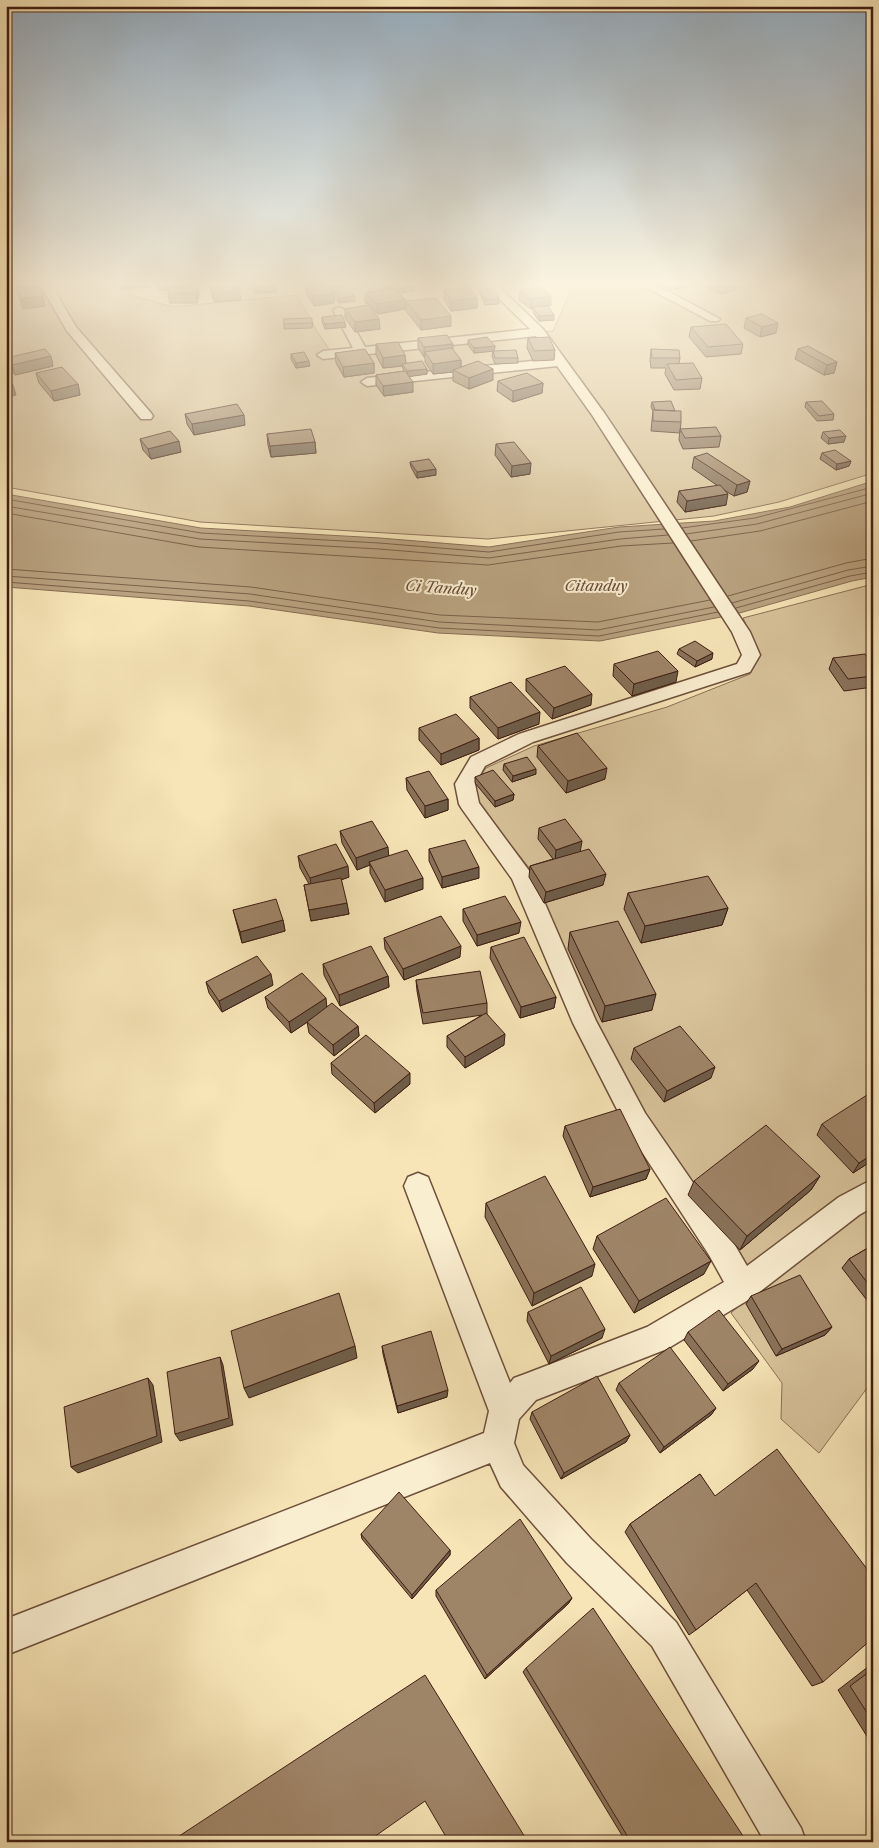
<svg xmlns="http://www.w3.org/2000/svg" width="879" height="1848" viewBox="0 0 879 1848" font-family="'Libre Caslon Text',serif">
<rect width="100%" height="100%" fill="#f7e5b7"/>
<filter id="stains"><feTurbulence type="fractalNoise" baseFrequency=".004" numOctaves="4"/><feColorMatrix values="0 0 0 0 .2 0 0 0 0 .09 0 0 0 0 .02 0 0 0 .5 -.17"/></filter>
<radialGradient id="worn" r=".72"><stop offset=".6" stop-color="#630" stop-opacity="0"/><stop offset="1" stop-color="#630" stop-opacity=".3"/></radialGradient>
<!-- green -->
<path fill="#d8c39b" stroke="#8c7056" d="M6 286H117L126 294 173 307 297 295 318 333 335 358 553 331 572 288 581 286H873V473L779 502 714 516 488 539 200 522 6 487Z
M873 584V1380L819 1453 781 1419 782 1383 731 1313 756 1290 644 1118 593 1022 530 869 479 805 473 787 486 768 534 746 667 707 750 674 760 655 743 618Z"/>
<!-- water -->
<path fill="#b8a17f" stroke="#886d53" d="M873 481V577L852 581 736 614 600 641 438 633 249 606 6 587V494L201 528 380 538 489 547 619 527 714 521 790 507Z"/>
<g fill="none" stroke-linecap="round" stroke-linejoin="round">
<!-- shore -->
<path stroke="#7c6048" stroke-width="1" d="M6 499 201 533 379 543 489 552 619 532 664 529
M6 506 200 539 379 549 489 558 620 539 668 535
M6 513 199 547 488 565 621 546 673 543
M682 528 755 518 873 487
M686 534 757 524 873 493
M691 541 760 531 873 501
M6 569 251 587 440 615 598 622 710 600
M6 576 250 594 439 622 598 630 714 607
M6 582 249 601 439 628 599 636 718 612
M728 596 846 563 873 558
M732 603 848 570 873 566
M736 608 850 576 873 572"/>
<defs>
<path id="minor" d="M41 286H52L76 327 151 413 153 416 151 419H141L67 331Z
M486 286H498L543 329 605 414 750 632 760 655 750 672 533 742 485 766 475 784 479 803 533 876 596 1021 645 1113 729 1235 747 1266 839 1197 873 1179V1207L859 1215 753 1297 667 1349 536 1400 519 1419 514 1443 523 1465 591 1539 676 1622 801 1828 806 1842H765L652 1646 567 1563 501 1487 490 1463 6 1655V1619L484 1433 489 1411 404 1186 408 1177 418 1173 428 1177 510 1383 514 1378 525 1374 647 1327 724 1282 709 1255 627 1129 573 1023 512 879 462 809 459 804 455 784 471 757 519 734 737 664 742 655 732 632 592 415 557 366 367 386 361 382 367 378 552 359 536 336 323 359 317 355 323 351 353 348 333 310 339 307 345 310 365 347 530 329Z
M644 286H658L720 319 718 321H710Z"/>
</defs>
<!-- minor casing -->
<use href="#minor" stroke="#6d503b" stroke-width="3"/>
<!-- minor -->
<use href="#minor" fill="#faeed0" fill-rule="evenodd"/>
</g>
<!-- wall -->
<path fill="#897259" stroke="#3f1e12" d="M158 286H198L199 294 197 303H170L168 294 169 290H159Z
M210 286H238L241 300 214 302Z
M254 286H276L277 292 255 293Z
M306 286 331 290V288L355 301 339 303 334 297V303L314 306 307 295Z
M384 286 414 287V291L398 293 405 299V309L378 314 369 306 380 329 355 332 345 318V309L369 305 365 302V293L384 289Z
M658 286H692L666 291Z
M703 286H743L722 294Z
M444 290 477 298V308L451 311 444 300Z
M480 290 499 299V304L485 305 480 294Z
M520 290 551 305 548 306 554 320 539 321 533 312V308L531 309 519 300Z
M406 301 451 326 421 330 406 311Z
M322 317 346 327 325 329 322 322Z
M746 318 776 333 760 337 744 328Z
M284 319 313 323 312 328 284 329Z
M691 327 743 344 741 354 706 357 689 337Z
M418 338 461 360V368L493 380 469 389 453 381V372L433 374 425 362V357H424L418 348Z
M528 338 555 350 554 360 533 361 527 348Z
M468 340 495 346 494 351 518 358V363L495 364 492 356 493 351 474 353 468 345Z
M376 344 405 355 406 363 427 369V374L409 376 413 392 384 396 376 385V375L404 371 402 366 383 368 376 355Z
M651 349 680 358 679 363 702 378 700 389 674 390 665 374 666 368H651L650 360Z
M798 349 837 362 834 373 824 375 795 359Z
M335 353 374 363V373L344 377 336 363Z
M291 354 310 366 296 368 291 359Z
M6 358 53 366 15 375 9 368Z
M36 373 78 384 80 395 54 401 39 383Z
M498 381 543 383 542 393 513 402 497 391Z
M873 394V403L869 400 870 395Z
M652 402 681 422 680 433 651 431 652 420 653 411 651 407Z
M806 402 834 414 833 420 817 421 805 407Z
M185 414 245 425 194 435 187 424Z
M680 429 721 436 719 447 683 449 679 440Z
M823 432 844 442 828 444 821 438Z
M267 434 315 442 316 453 271 457 268 445Z
M140 439 181 452 151 459 143 450Z
M496 444 530 474 511 477 495 455Z
M822 453 851 461 849 466 836 470 820 459Z
M694 457 750 481 747 492 734 496 724 490 726 505 685 512 677 502 679 491 718 486 692 468Z
M410 462 436 475 417 478 411 467Z
M679 649 712 659 695 667 677 654Z
M833 658 873 664V687L844 691 829 669Z
M614 664 676 682 632 696 613 676Z
M526 679 591 705 552 719 526 691Z
M470 697 539 724 498 739 470 708Z
M419 728 479 738V750L441 765 419 740Z
M538 746 605 779 566 793 537 757Z
M504 764 536 774 512 782 503 770Z
M475 777 514 794 513 800 495 807 475 783Z
M406 778 448 799V810L425 818 407 790Z
M539 828 581 851 603 885 544 903 529 877 530 866 553 859 538 839Z
M340 831 389 855 423 889 385 902 370 873V865L357 870 342 843Z
M429 849 479 878 442 888 429 861Z
M298 856 349 877 341 880 349 914 311 921 304 885 309 884 300 868Z
M628 893 728 908 722 925 641 943 624 909Z
M463 909 519 933 477 946 463 921Z
M233 910 283 920 285 931 242 943Z
M570 932 652 1010 602 1022 568 949Z
M384 938 460 957 404 980 385 949Z
M491 947 556 997 554 1008 520 1018 490 958Z
M323 964 388 976 389 987 340 1006 324 975Z
M416 980 487 1003V1014L504 1045 465 1068 447 1047V1036L482 1015 423 1024 417 991Z
M206 982 273 985 222 1012 209 993Z
M265 997 327 1006 358 1026 359 1036 334 1056 309 1033 307 1022 291 1033 268 1008Z
M634 1048 711 1078 664 1102 631 1059Z
M331 1063 410 1084 375 1113 332 1074Z
M822 1124 873 1160 853 1173 817 1135Z
M565 1126 650 1169 646 1179 590 1197 563 1136Z
M820 1176 811 1190 740 1250 688 1195 694 1181Z
M486 1203 592 1276 532 1306 485 1217Z
M597 1236 704 1274 634 1313 593 1249Z
M873 1245V1308L842 1268 849 1259Z
M751 1296 832 1327 825 1335 776 1356 746 1304Z
M528 1312 602 1338 549 1364 527 1321Z
M688 1332 753 1369 723 1391 684 1340Z
M382 1346 447 1397 398 1413 383 1354Z
M619 1383 716 1408 711 1415 660 1453 616 1390Z
M532 1412 630 1435 626 1442 561 1479 530 1419Z
M700 1474 823 1682 812 1686 747 1590 696 1630 689 1635 625 1532 630 1524Z
M361 1534 450 1550V1555L412 1599 362 1539Z
M436 1590 572 1598 568 1604 485 1679 436 1596Z
M873 1663V1746L838 1690Z
M526 1668 747 1842H626L523 1672Z"/>
<!-- shaded-wall -->
<path fill="#6f5d49" stroke="#3f1e12" d="M120 286H149V287L121 290Z
M197 286H198L199 294 197 303 196 293Z
M667 286H692L666 291Z
M724 286H743L722 294Z
M414 287V291L387 294V289Z
M239 290 241 300 214 302 212 293Z
M334 294V303L314 306 313 296Z
M43 296 45 306 23 309 20 299Z
M355 296V301L339 303V298Z
M551 296V305L534 308 533 307V308L531 309V299Z
M477 298V308L451 311V301Z
M405 299V309L378 314 377 304Z
M554 315V320L539 321V316Z
M451 316V326L421 330V320Z
M379 319 380 329 355 332V322Z
M345 322 346 327 325 329V324Z
M778 323 776 333 760 337 762 327Z
M453 344V354L425 352V357H424V347Z
M495 346 494 351 474 353V348Z
M405 355 406 366 402 364V366L383 368V358Z
M51 356 53 366 15 375 12 365Z
M461 360V371L453 370V372L433 374V364Z
M309 361 310 366 296 368V363Z
M837 362 834 373 824 375 827 365Z
M374 363V373L344 377 343 367Z
M427 369V374L407 377V371Z
M493 369V380L469 389V378Z
M413 382V392L384 396 383 386Z
M543 383 542 393 513 402V391Z
M78 384 80 395 54 401 51 391Z
M13 385 16 395 6 397V386Z
M244 415 245 425 194 435 192 424Z
M846 436 844 442 828 444 829 438Z
M179 441 181 452 151 459 148 449Z
M315 442 316 453 271 457 270 446Z
M851 461 849 466 836 470 837 464Z
M531 463 530 474 511 477 512 466Z
M436 469V475L417 478V472Z
M750 481 747 492 734 496 737 485Z
M728 494 726 505 685 512 687 501Z
M713 653 712 659 695 667 697 661Z
M678 671 676 682 632 696 634 684Z
M592 694 591 705 552 719 554 708Z
M540 712 539 724 498 739V728Z
M479 738V750L441 765V754Z
M607 768 605 779 566 793 568 781Z
M536 769V774L512 782 513 776Z
M514 794 513 800 495 807V801Z
M448 799V810L425 818V806Z
M582 841 580 853 555 862 556 850Z
M388 847 389 859 369 862 370 865 357 870 356 858Z
M348 866 349 877 312 890 310 878Z
M479 867V878L442 888V877Z
M606 874 603 885 544 903 546 892Z
M423 878V889L385 902V890Z
M347 903 349 914 311 921 309 910Z
M728 908 722 925 641 943 645 926Z
M283 920 285 931 242 943 240 932Z
M521 922 519 933 477 946V935Z
M461 946 460 957 404 980 403 969Z
M271 974 273 985 222 1012 219 1001Z
M388 976 389 987 340 1006 339 995Z
M656 994 652 1010 602 1022 605 1006Z
M556 997 554 1008 520 1018 521 1007Z
M326 998 327 1009 291 1033 289 1022Z
M358 1026 359 1036 334 1056 333 1045Z
M505 1034 504 1045 465 1068V1057Z
M715 1067 711 1078 664 1102 667 1091Z
M410 1073V1084L375 1113 374 1103Z
M873 1154V1160L853 1173 859 1163Z
M650 1169 646 1179 590 1197 593 1187Z
M820 1176 811 1190 740 1250 747 1236Z
M711 1261 704 1274 634 1313 639 1301Z
M595 1264 592 1276 532 1306 534 1293Z
M832 1327 825 1335 776 1356 782 1349Z
M605 1329 602 1338 549 1364 551 1356Z
M355 1346 357 1358 249 1398 244 1388Z
M220 1357 223 1365 233 1425 180 1441 175 1434Z
M759 1361 753 1369 723 1391 728 1384Z
M148 1378 153 1385 162 1442 78 1473 71 1467Z
M448 1390 447 1397 398 1413 397 1406Z
M716 1408 711 1415 660 1453 664 1447Z
M630 1435 626 1442 561 1479 564 1473Z
M450 1550V1555L412 1599V1595Z
M572 1598 568 1604 485 1679 487 1675Z"/>
<!-- building -->
<path fill="#9f8568" stroke="#3f1e12" d="M31 286H40L43 296 20 299 17 288Z
M170 286H197L196 293 168 294Z
M211 286H238L239 290 212 293Z
M306 286H329L334 294 313 296Z
M347 286 355 296 339 298 331 288Z
M385 286H414V287L393 289 392 288 386 289Z
M469 287 477 298 451 301 444 290Z
M540 287 551 296 531 299 520 290Z
M392 288 405 299 377 304 365 293Z
M494 289 499 299 485 300 480 290Z
M436 298 451 316 421 320 406 301Z
M369 305 379 319 355 322 345 309Z
M548 306 554 315 539 316 533 307Z
M762 314 778 323 762 327 746 318Z
M342 315 345 322 325 324 322 317Z
M312 318V323L284 324V319Z
M726 324 743 344 708 347 691 327Z
M447 335 453 344 424 347 418 338Z
M487 337 495 346 474 348 468 340Z
M549 337 555 350 534 351 528 338Z
M398 342 405 355 383 358 376 344Z
M808 346 837 362 827 365 798 349Z
M452 348 461 360 433 364 425 352Z
M45 349 51 356 12 365 6 358Z
M365 349 374 363 343 367 335 353Z
M651 349 679 350 680 358H652Z
M516 350 518 358H495L493 351Z
M304 352 309 361 296 363 291 354Z
M422 361 427 369 407 371 402 364Z
M478 361 493 369 469 378 453 370Z
M693 363 702 378 676 380 667 364Z
M62 367 78 384 51 391 36 373Z
M405 371 413 382 383 386 376 375Z
M527 373 543 383 513 391 498 381Z
M6 374 13 385 6 386Z
M671 401 675 411 655 410 652 402Z
M822 401 834 414 819 416 806 402Z
M237 404 244 415 192 424 185 414Z
M653 410 681 411V422L653 421Z
M716 427 721 436 685 438 680 429Z
M311 429 315 442 270 446 267 434Z
M840 430 846 436 829 438 823 432Z
M170 431 179 441 148 449 140 439Z
M514 442 531 463 512 466 496 444Z
M835 450 851 461 837 464 822 453Z
M707 453 750 481 737 485 694 457Z
M429 459 436 469 417 472 410 462Z
M720 485 728 494 687 501 679 491Z
M695 641 713 653 697 661 679 649Z
M658 651 678 671 634 684 614 664Z
M865 654 873 664V676L848 679 833 658Z
M565 666 592 694 554 708 526 679Z
M511 682 540 712 498 728 470 697Z
M456 714 479 738 441 754 419 728Z
M577 733 607 768 568 781 538 746Z
M527 757 536 769 513 776 504 764Z
M493 770 514 794 495 801 475 777Z
M429 771 448 799 425 806 406 778Z
M565 819 582 841 556 850 539 828Z
M372 821 388 847 356 858 340 831Z
M465 840 479 867 442 877 429 849Z
M336 844 348 866 310 878 298 856Z
M589 849 606 874 546 892 530 866Z
M407 850 423 878 385 890 369 862Z
M708 876 728 908 645 926 628 893Z
M341 878 347 903 309 910 304 885Z
M505 896 521 922 477 935 463 909Z
M276 899 283 920 240 932 233 910Z
M441 916 461 946 403 969 384 938Z
M618 921 656 994 605 1006 570 932Z
M524 937 556 997 521 1007 491 947Z
M371 946 388 976 339 995 323 964Z
M257 956 271 974 219 1001 206 982Z
M480 971 487 1003 423 1013 416 980Z
M302 973 326 998 289 1022 265 997Z
M332 1003 358 1026 333 1045 307 1022Z
M486 1013 505 1034 465 1057 447 1036Z
M680 1026 715 1067 667 1091 634 1048Z
M366 1035 410 1073 374 1103 331 1063Z
M867 1095 873 1101V1154L859 1163 822 1124Z
M620 1109 650 1169 593 1187 565 1126Z
M766 1125 820 1176 747 1236 694 1181Z
M545 1176 595 1264 534 1293 486 1203Z
M666 1198 711 1261 639 1301 597 1236Z
M873 1245V1290L849 1259Z
M800 1275 832 1327 782 1349 751 1296Z
M581 1287 605 1329 551 1356 528 1312Z
M339 1293 355 1346 244 1388 231 1331Z
M719 1310 759 1361 728 1384 688 1332Z
M431 1331 448 1390 397 1406 382 1346Z
M670 1347 716 1408 664 1447 619 1383Z
M220 1357 229 1418 175 1434 167 1372Z
M597 1376 630 1435 564 1473 532 1412Z
M148 1378 157 1436 71 1467 64 1407Z
M777 1449 873 1577V1638L823 1682 756 1583 696 1630 630 1524 700 1474 715 1496Z
M399 1492 450 1550 412 1595 361 1534Z
M520 1519 572 1598 487 1675 436 1590Z
M593 1608 747 1842H631L526 1668Z
M873 1669V1722L850 1686Z
M425 1675 528 1842H449L425 1801 367 1842H170Z"/>
<!-- sky -->
<linearGradient id="sky" x2="0" y2="1"><stop stop-color="#95acbe"/><stop offset="0.52" stop-color="#fbf3df"/><stop offset="1" stop-color="#fbf3df" stop-opacity="0"/></linearGradient>
<rect width="879" height="545" fill="url(#sky)"/>
<g text-anchor="middle" stroke-width="4" stroke-linejoin="round" paint-order="stroke">
<!-- far-water labels -->
<g font-size="15" font-style="italic" fill="#694c38" stroke="#faeed0">
<text x="596" y="591">Citanduy</text>
<text transform="translate(441 588) rotate(4)" y="5">Ci Tanduy</text>
</g>
</g>
<!-- margin -->
<rect width="879" height="1848" fill="none" stroke="#f7e5b7" stroke-width="25"/>
<rect x="8" y="8" width="864" height="1833" fill="none" stroke="#3f1e12" stroke-width="2.5"/>
<rect x="12" y="12" width="854" height="1823" fill="none" stroke="#3f1e12"/>
<rect width="100%" height="100%" filter="url(#stains)"/>
<rect width="100%" height="100%" fill="url(#worn)"/>
</svg>
